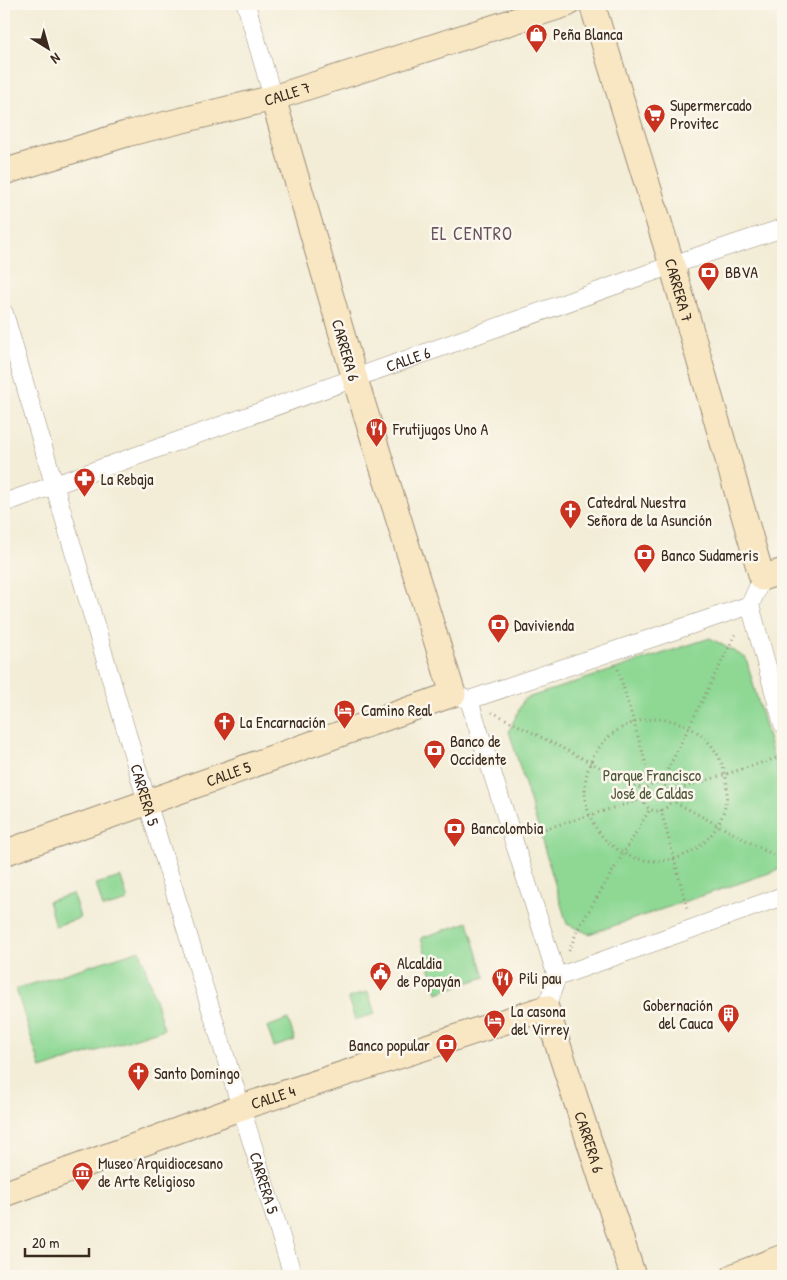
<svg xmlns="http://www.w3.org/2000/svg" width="787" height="1280" viewBox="0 0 787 1280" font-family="'Patrick Hand',sans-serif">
<rect width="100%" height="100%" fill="#fbf7ec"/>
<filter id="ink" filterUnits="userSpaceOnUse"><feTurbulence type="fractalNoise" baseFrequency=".02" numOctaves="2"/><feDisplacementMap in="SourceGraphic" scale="10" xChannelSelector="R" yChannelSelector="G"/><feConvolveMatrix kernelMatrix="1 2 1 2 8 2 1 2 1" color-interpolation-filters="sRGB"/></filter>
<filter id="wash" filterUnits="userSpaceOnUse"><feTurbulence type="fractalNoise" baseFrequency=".0096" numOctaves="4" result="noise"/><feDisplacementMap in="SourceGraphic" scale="20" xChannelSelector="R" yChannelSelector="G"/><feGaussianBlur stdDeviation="1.12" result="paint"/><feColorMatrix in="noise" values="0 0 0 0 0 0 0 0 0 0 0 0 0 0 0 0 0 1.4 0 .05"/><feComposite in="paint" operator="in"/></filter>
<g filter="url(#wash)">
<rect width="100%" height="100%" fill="#f3edd7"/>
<!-- green -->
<path fill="#8ed894" stroke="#648159" d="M710 638 746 658 783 792V860L778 870 589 934 567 924 509 731 524 699Z
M121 877 128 901 103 908 96 884Z
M73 894 80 918 55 926 48 901Z
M468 922 485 977 437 993 421 938Z
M140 950 164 1029 41 1069 16 989Z
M368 992 375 1014 355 1020 348 998Z
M288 1019 295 1040 274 1047 267 1027Z"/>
</g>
<g filter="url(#ink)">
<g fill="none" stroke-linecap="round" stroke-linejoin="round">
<defs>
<g id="street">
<path d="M246 4 273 98"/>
<path id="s1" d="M4 313 147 802 293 1276"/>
<path id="s2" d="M4 503 672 265 783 228"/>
<path d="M762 578 750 605 783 724"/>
<path d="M459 696 469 700 750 605"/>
<path d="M469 700 557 977 546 1008"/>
<path d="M557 977 783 896"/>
</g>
<g id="secondary">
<path id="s3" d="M592 4 672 265 762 578 783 571"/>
<path id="s4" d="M4 172 126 134 273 98 567 4"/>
<path id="s5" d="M4 853 453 694 355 379 273 98"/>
<path id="s6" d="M4 1194 242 1107 546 1008 633 1276"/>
<path d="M734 1276 783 1257"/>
</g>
</defs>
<!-- street casing -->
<use href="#street" stroke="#978c7a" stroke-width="19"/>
<!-- secondary casing -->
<use href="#secondary" stroke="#978c7a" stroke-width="27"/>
<!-- path -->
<path stroke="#978c7a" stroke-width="3" stroke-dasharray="1 4" stroke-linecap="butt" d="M618 669 652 784
M492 712 644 790
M585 790a71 71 0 1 1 142 0a71 71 0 1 1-142 0Z
M643 797a14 14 0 1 1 28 0a14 14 0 1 1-28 0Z
M661 783 737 631
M670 792 783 756
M671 800 783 860
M661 810 688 911
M531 833 643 799
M569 951 578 929 650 809"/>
<!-- street -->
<use href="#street" stroke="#fff" stroke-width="18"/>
<!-- secondary -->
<use href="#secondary" stroke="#f9e7c3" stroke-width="25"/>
</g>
</g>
<!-- icons -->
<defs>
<symbol id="shop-pin" viewBox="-11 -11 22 30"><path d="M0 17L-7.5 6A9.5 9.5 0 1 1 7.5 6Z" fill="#c8321e" stroke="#fbf7ec"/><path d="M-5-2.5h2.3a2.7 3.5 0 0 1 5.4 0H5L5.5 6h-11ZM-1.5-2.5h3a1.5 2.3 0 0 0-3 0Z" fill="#fff"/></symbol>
<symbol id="supermarket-pin" viewBox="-11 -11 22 30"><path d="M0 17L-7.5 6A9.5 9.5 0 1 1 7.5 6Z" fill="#c8321e" stroke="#fbf7ec"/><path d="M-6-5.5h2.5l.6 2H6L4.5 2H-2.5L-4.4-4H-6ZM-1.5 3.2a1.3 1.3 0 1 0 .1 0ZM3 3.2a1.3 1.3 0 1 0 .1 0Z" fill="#fff"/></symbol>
<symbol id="bank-pin" viewBox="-11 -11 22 30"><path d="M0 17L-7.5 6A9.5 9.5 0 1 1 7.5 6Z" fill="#c8321e" stroke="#fbf7ec"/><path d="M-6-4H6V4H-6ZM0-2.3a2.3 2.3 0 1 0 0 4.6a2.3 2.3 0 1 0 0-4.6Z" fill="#fff"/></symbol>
<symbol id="restaurant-pin" viewBox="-11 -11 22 30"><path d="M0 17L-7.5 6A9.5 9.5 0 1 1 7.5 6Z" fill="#c8321e" stroke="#fbf7ec"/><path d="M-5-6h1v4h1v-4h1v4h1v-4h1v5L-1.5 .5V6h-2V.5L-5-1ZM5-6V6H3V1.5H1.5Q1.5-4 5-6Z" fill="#fff"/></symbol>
<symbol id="pharmacy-pin" viewBox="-11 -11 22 30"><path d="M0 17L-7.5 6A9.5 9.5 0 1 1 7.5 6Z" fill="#c8321e" stroke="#fbf7ec"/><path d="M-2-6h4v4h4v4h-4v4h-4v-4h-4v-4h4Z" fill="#fff"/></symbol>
<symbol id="church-pin" viewBox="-11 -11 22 30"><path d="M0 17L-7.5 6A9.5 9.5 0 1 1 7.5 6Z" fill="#c8321e" stroke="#fbf7ec"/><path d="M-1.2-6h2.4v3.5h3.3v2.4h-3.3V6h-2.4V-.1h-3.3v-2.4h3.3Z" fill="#fff"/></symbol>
<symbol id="hotel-pin" viewBox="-11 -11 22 30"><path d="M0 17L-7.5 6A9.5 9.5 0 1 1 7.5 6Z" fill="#c8321e" stroke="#fbf7ec"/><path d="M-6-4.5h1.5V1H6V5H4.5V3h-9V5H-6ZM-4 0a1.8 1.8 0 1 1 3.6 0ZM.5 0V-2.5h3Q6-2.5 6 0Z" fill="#fff"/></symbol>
<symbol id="civic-pin" viewBox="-11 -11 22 30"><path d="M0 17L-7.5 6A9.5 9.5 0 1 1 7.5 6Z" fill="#c8321e" stroke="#fbf7ec"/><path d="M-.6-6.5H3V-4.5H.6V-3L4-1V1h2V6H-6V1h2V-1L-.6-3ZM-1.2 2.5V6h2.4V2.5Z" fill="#fff"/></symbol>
<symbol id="building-pin" viewBox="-11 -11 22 30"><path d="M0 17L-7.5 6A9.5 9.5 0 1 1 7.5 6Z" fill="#c8321e" stroke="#fbf7ec"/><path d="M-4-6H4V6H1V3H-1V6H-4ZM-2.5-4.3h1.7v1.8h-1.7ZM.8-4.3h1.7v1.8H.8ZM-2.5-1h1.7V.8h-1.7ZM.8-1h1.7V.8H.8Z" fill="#fff"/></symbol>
<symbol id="museum-pin" viewBox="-11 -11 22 30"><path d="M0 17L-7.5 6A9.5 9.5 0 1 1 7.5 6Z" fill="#c8321e" stroke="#fbf7ec"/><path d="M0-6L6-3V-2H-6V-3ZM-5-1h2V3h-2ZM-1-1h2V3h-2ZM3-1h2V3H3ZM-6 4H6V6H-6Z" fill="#fff"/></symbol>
</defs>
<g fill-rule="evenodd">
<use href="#shop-pin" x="524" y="22" width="25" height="34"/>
<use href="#supermarket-pin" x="642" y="102" width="25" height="34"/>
<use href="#bank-pin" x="696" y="260" width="25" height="34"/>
<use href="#restaurant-pin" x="364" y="416" width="25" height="34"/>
<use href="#pharmacy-pin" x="72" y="466" width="25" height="34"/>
<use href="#church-pin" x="558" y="498" width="25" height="34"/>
<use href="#bank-pin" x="632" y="542" width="25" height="34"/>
<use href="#bank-pin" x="486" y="612" width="25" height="34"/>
<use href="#hotel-pin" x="332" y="698" width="25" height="34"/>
<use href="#church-pin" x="212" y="710" width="25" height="34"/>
<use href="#bank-pin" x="422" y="738" width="25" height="34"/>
<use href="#bank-pin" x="442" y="816" width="25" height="34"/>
<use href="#civic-pin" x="368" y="960" width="25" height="34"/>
<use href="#restaurant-pin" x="490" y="966" width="25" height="34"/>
<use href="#building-pin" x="716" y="1002" width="25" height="34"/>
<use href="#hotel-pin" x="482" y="1008" width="25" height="34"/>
<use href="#bank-pin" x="434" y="1032" width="25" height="34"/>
<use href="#church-pin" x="126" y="1060" width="25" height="34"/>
<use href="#museum-pin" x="70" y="1160" width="25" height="34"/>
</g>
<g text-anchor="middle" stroke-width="5" stroke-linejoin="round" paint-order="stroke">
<!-- poi labels -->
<g font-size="16" fill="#3b2a1e" stroke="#fbf7ec" text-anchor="start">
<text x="553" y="40">Peña Blanca</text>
<text x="670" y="111">Supermercado<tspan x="670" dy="18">Provitec</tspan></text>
<text x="725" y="278">BBVA</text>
<text x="393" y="435">Frutijugos Uno A</text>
<text x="101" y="485">La Rebaja</text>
<text x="587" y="508">Catedral Nuestra<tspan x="587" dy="18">Señora de la Asunción</tspan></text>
<text x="661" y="561">Banco Sudameris</text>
<text x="514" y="631">Davivienda</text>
<text x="361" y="716">Camino Real</text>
<text x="240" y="728">La Encarnación</text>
<text x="450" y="747">Banco de<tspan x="450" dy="18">Occidente</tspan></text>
<text x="471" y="834">Bancolombia</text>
<text x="397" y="969">Alcaldia<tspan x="397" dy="18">de Popayán</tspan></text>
<text x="519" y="984">Pili pau</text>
<text x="713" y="1011" text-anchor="end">Gobernación<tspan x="713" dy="18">del Cauca</tspan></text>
<text x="511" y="1017">La casona<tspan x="511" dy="18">del Virrey</tspan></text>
<text x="430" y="1051" text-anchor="end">Banco popular</text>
<text x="154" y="1079">Santo Domingo</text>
<text x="98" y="1169">Museo Arquidiocesano<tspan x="98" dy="18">de Arte Religioso</tspan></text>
</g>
<!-- street labels -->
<g font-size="16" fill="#3b2a1e" stroke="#fbf7ec">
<text dy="6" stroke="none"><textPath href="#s4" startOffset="294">CALLE 7</textPath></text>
<text dy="6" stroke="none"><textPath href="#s3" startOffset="299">CARRERA 7</textPath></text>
<text transform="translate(346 350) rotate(74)" y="6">CARRERA 6</text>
<text dy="6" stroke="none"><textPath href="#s2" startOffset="429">CALLE 6</textPath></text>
<text dy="6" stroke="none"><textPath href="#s5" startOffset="238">CALLE 5</textPath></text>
<text dy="6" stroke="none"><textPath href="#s1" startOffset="502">CARRERA 5</textPath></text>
<text dy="6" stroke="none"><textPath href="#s6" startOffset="286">CALLE 4</textPath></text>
<text dy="6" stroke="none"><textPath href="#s6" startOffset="714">CARRERA 6</textPath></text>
<text dy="6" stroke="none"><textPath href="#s1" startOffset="908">CARRERA 5</textPath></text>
</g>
<!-- park labels -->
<g font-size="16" fill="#50563c" stroke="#fbf7ec">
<text x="652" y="781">Parque Francisco<tspan x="652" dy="18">José de Caldas</tspan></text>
</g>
<!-- neighbourhood labels -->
<g font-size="18" letter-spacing="1" fill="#675260" stroke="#fbf7ec">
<text x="472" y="240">EL CENTRO</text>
</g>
</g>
<!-- margin -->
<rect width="787" height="1280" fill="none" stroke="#fbf7ec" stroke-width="20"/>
<!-- north arrow -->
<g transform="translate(48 48) rotate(143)" stroke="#fbf7ec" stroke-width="4" paint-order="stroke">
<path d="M0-4L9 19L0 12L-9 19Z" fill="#3b2a1e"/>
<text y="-8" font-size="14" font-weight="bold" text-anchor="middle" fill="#3b2a1e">N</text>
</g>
<!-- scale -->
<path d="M25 1248v8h64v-8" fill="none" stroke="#3b2a1e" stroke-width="2.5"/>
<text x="32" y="1248" font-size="15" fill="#3b2a1e" stroke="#fbf7ec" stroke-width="4" paint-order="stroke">20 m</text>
</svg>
